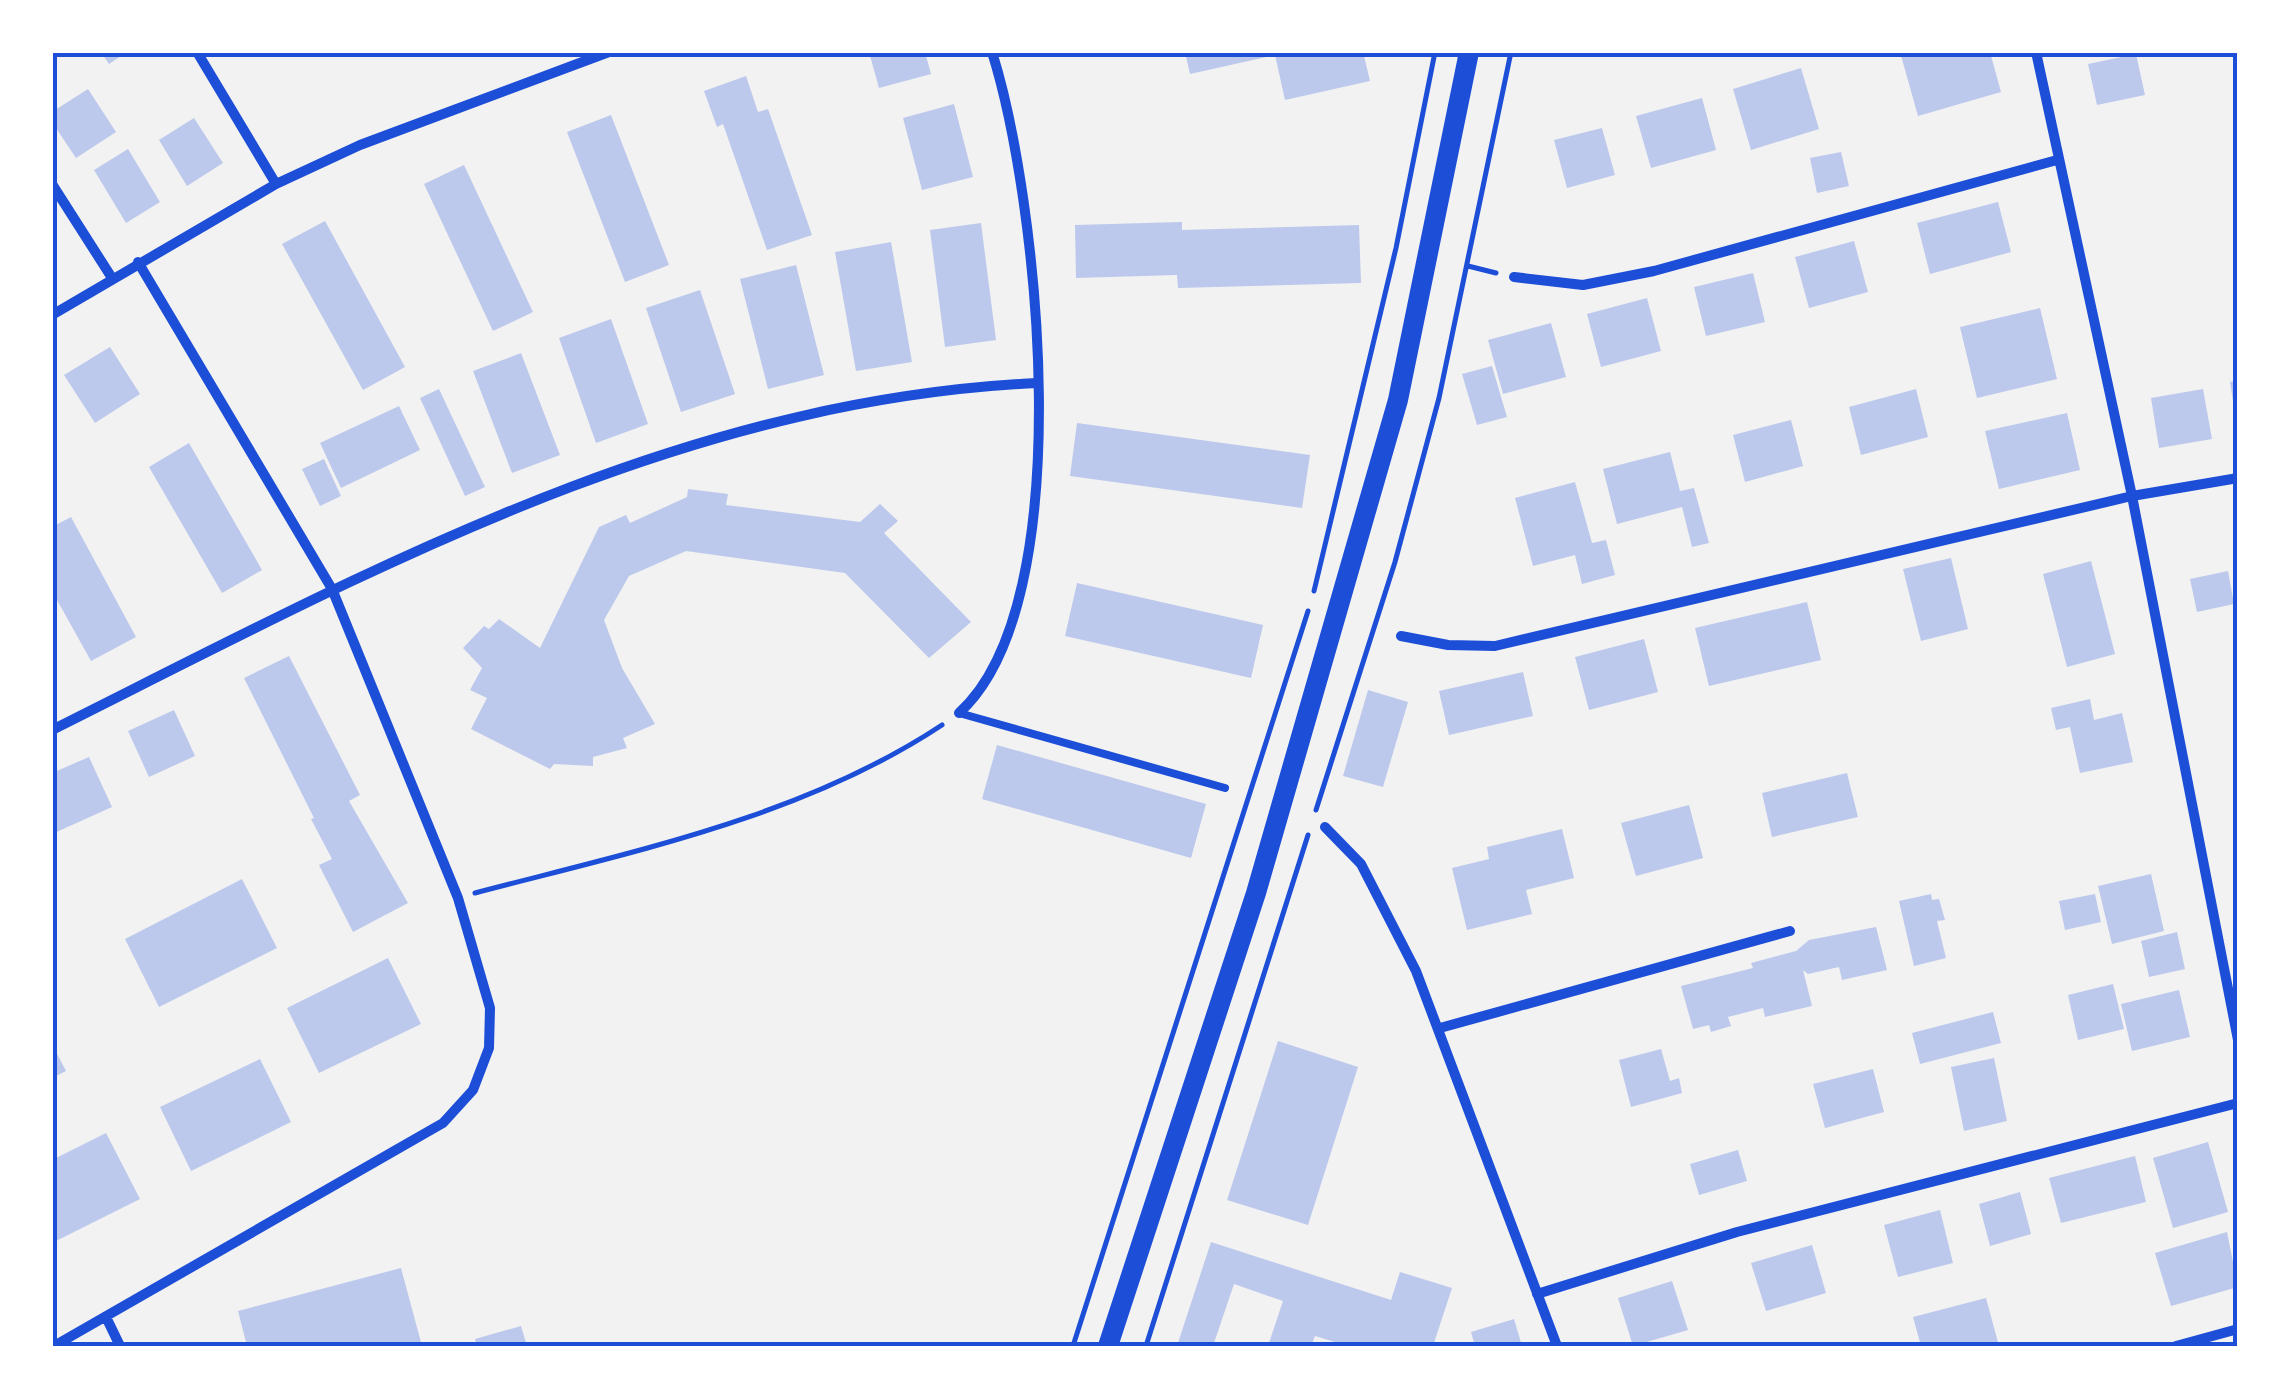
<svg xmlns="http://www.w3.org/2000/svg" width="2290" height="1399" viewBox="0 0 2290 1399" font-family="'Roboto Condensed',sans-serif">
<rect width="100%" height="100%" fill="#f2f2f2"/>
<!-- building -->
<path fill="#bdc9ec" d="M101 52H127L109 64Z
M869 52H925L931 74 879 88Z
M1185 52H1363L1370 81 1285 100 1275 55 1190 74Z
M1900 52H1990L2001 92 1918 116Z
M2136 54 2145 95 2097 105 2088 64Z
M1801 68 1819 129 1751 150 1733 89Z
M746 76 758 112 768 109 812 235 767 250 723 124 717 127 704 91Z
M88 89 116 132 76 158 52 122V112Z
M1702 98 1716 150 1651 168 1636 116Z
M954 104 973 177 922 190 903 118Z
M611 115 669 265 625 282 567 132Z
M194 118 223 163 187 186 159 140Z
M1602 128 1615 175 1567 188 1554 140Z
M128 149 160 202 126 223 94 170Z
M1841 152 1849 186 1817 193 1810 158Z
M464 165 533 312 493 331 424 184Z
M1998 202 2011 252 1930 274 1917 223Z
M325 221 405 367 363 390 282 244Z
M1182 222V230L1359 225 1361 283 1178 288 1177 275 1076 278 1075 225Z
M981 223 996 340 945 347 930 230Z
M1854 241 1868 292 1809 308 1795 257Z
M891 242 912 362 856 371 835 252Z
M796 265 824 375 768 389 740 279Z
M1753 273 1765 322 1706 336 1694 287Z
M700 290 735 394 681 412 646 308Z
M1647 298 1661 351 1601 367 1587 314Z
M2040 308 2057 379 1977 398 1960 327Z
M611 319 648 424 596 443 559 338Z
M1551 323 1566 377 1503 394 1488 340Z
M110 347 140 394 95 423 64 375Z
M521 353 560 455 512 473 473 371Z
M1492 366 1507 417 1477 425 1462 374Z
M2238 380V414H2235L2230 382Z
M439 389 485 487 465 496 420 398Z
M1916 389 1928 437 1861 455 1849 407Z
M2203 389 2212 439 2159 448 2151 398Z
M399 406 420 450 341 488 320 443Z
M2067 413 2080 470 1999 489 1985 431Z
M1791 420 1803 466 1745 482 1733 435Z
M1077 423 1310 455 1302 508 1070 476Z
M189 443 262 570 222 593 149 467Z
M1670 452 1680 491 1694 488 1709 543 1692 547 1682 507 1617 524 1603 469Z
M324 459 341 496 320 506 302 469Z
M1575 482 1592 543 1606 540 1615 575 1582 584 1575 555 1533 566 1515 498Z
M688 489 728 494 726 505 860 522 880 504 898 521 884 533 971 622 929 658 845 573 686 551 629 576 604 620 622 668 655 724 623 738 627 748 593 757V766L554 764 550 769 471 729 487 698 470 690 482 668 463 648 484 626 489 629 499 619 540 648 599 527 626 515 630 523 687 497Z
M71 517 136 637 91 661 52 591V527Z
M1951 558 1968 629 1921 641 1903 569Z
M2091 561 2115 654 2067 667 2043 574Z
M2228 571 2234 604 2197 612 2190 579Z
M1077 583 1263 625 1251 678 1065 636Z
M1807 602 1821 660 1709 686 1695 628Z
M1644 639 1658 692 1589 710 1575 657Z
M289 656 360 795 349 801 408 903 353 932 319 865 332 859 311 819 314 818 244 678Z
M1523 672 1533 716 1449 735 1439 691Z
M1368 690 1408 702 1383 787 1343 776Z
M2090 699 2094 720 2122 713 2133 762 2080 773 2070 727 2056 730 2051 708Z
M174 710 195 756 149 777 128 731Z
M997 745 1206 804 1191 858 982 799Z
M89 757 112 807 52 834V773Z
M1847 773 1858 817 1772 837 1762 793Z
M1689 805 1703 858 1636 876 1621 823Z
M1562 829 1574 878 1526 890 1532 914 1467 930 1452 868 1489 859 1487 847Z
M2151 874 2164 931 2112 944 2098 886Z
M242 879 277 948 159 1007 125 939Z
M1931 894 1932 900 1939 899 1945 920 1937 921 1946 958 1914 966 1899 901Z
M2095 894 2101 922 2065 930 2059 901Z
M1876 927 1887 970 1842 980 1839 967 1808 974 1803 970 1812 1006 1765 1017 1763 1008 1728 1017 1731 1026 1711 1032 1709 1025 1693 1029 1681 986 1753 968 1751 963 1796 951 1809 940Z
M2177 932 2185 969 2149 977 2141 941Z
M388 958 421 1024 319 1073 287 1008Z
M2113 984 2124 1029 2078 1040 2068 995Z
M2179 990 2190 1037 2132 1051 2121 1004Z
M1993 1012 2001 1043 1920 1064 1912 1033Z
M1278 1041 1358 1067 1308 1225 1227 1200Z
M52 1044 66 1071 52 1078Z
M1661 1049 1670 1081 1679 1078 1682 1093 1631 1107 1619 1060Z
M1994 1058 2007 1121 1964 1131 1951 1067Z
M260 1059 291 1122 191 1171 160 1107Z
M1873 1069 1884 1112 1825 1128 1813 1084Z
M106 1133 140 1199 52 1243V1160Z
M2208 1142 2228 1212 2173 1228 2153 1158Z
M1738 1150 1747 1181 1699 1195 1690 1164Z
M2135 1156 2146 1202 2061 1223 2049 1178Z
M2020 1192 2031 1234 1990 1246 1979 1204Z
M1940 1210 1953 1263 1898 1277 1884 1225Z
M2227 1232 2238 1287 2171 1306 2155 1253Z
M1211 1242 1391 1300 1400 1272 1452 1288 1433 1346H1348L1315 1336 1311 1346H1268L1283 1301 1234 1284 1213 1346H1177Z
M1812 1245 1826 1293 1766 1311 1751 1263Z
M401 1268 422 1346H247L238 1311Z
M1672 1281 1688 1330 1633 1346 1618 1298Z
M1986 1298 1999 1346H1921L1913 1317Z
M1514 1319 1522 1346H1475L1471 1332Z
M521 1326 527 1346H477L475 1339Z"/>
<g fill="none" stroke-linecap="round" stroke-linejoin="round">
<!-- path -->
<path stroke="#1d4ed8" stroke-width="5" d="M1468 266 1496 273
M1314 591 1396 248 1435 52
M1316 810 1395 562 1439 398 1511 52
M475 893C634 851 803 817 942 725
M1073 1346 1308 611
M1146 1346 1308 835"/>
<!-- service -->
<path stroke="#1d4ed8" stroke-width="8" d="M959 713 1225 788"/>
<!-- minor -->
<path stroke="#1d4ed8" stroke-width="10" d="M197 52 276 184
M2036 52 2132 496 2238 1040
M52 184 112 278
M1514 277 1583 285 1654 271 2057 160
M52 315 276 184 360 145 609 52
M1401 636 1448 645 1495 646 2132 496 2238 478
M959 713C1082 602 1038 198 992 52
M52 730C368 572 677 400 1038 383
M1325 827 1361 864 1416 971 1557 1346
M1440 1028 1790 931
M1537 1294 1737 1232 2238 1103
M106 1317 120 1346
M54 1346 443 1123 473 1090 489 1048 490 1008 458 898 332 589 138 262
M2176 1346 2238 1329"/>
<!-- secondary -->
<path stroke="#1d4ed8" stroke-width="20" d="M1108 1346 1256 893 1398 400 1469 52"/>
</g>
<!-- border -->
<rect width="2290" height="1399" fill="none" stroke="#ffffff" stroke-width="110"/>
<rect x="55" y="55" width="2180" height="1289" fill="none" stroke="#1d4ed8" stroke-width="4"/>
</svg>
